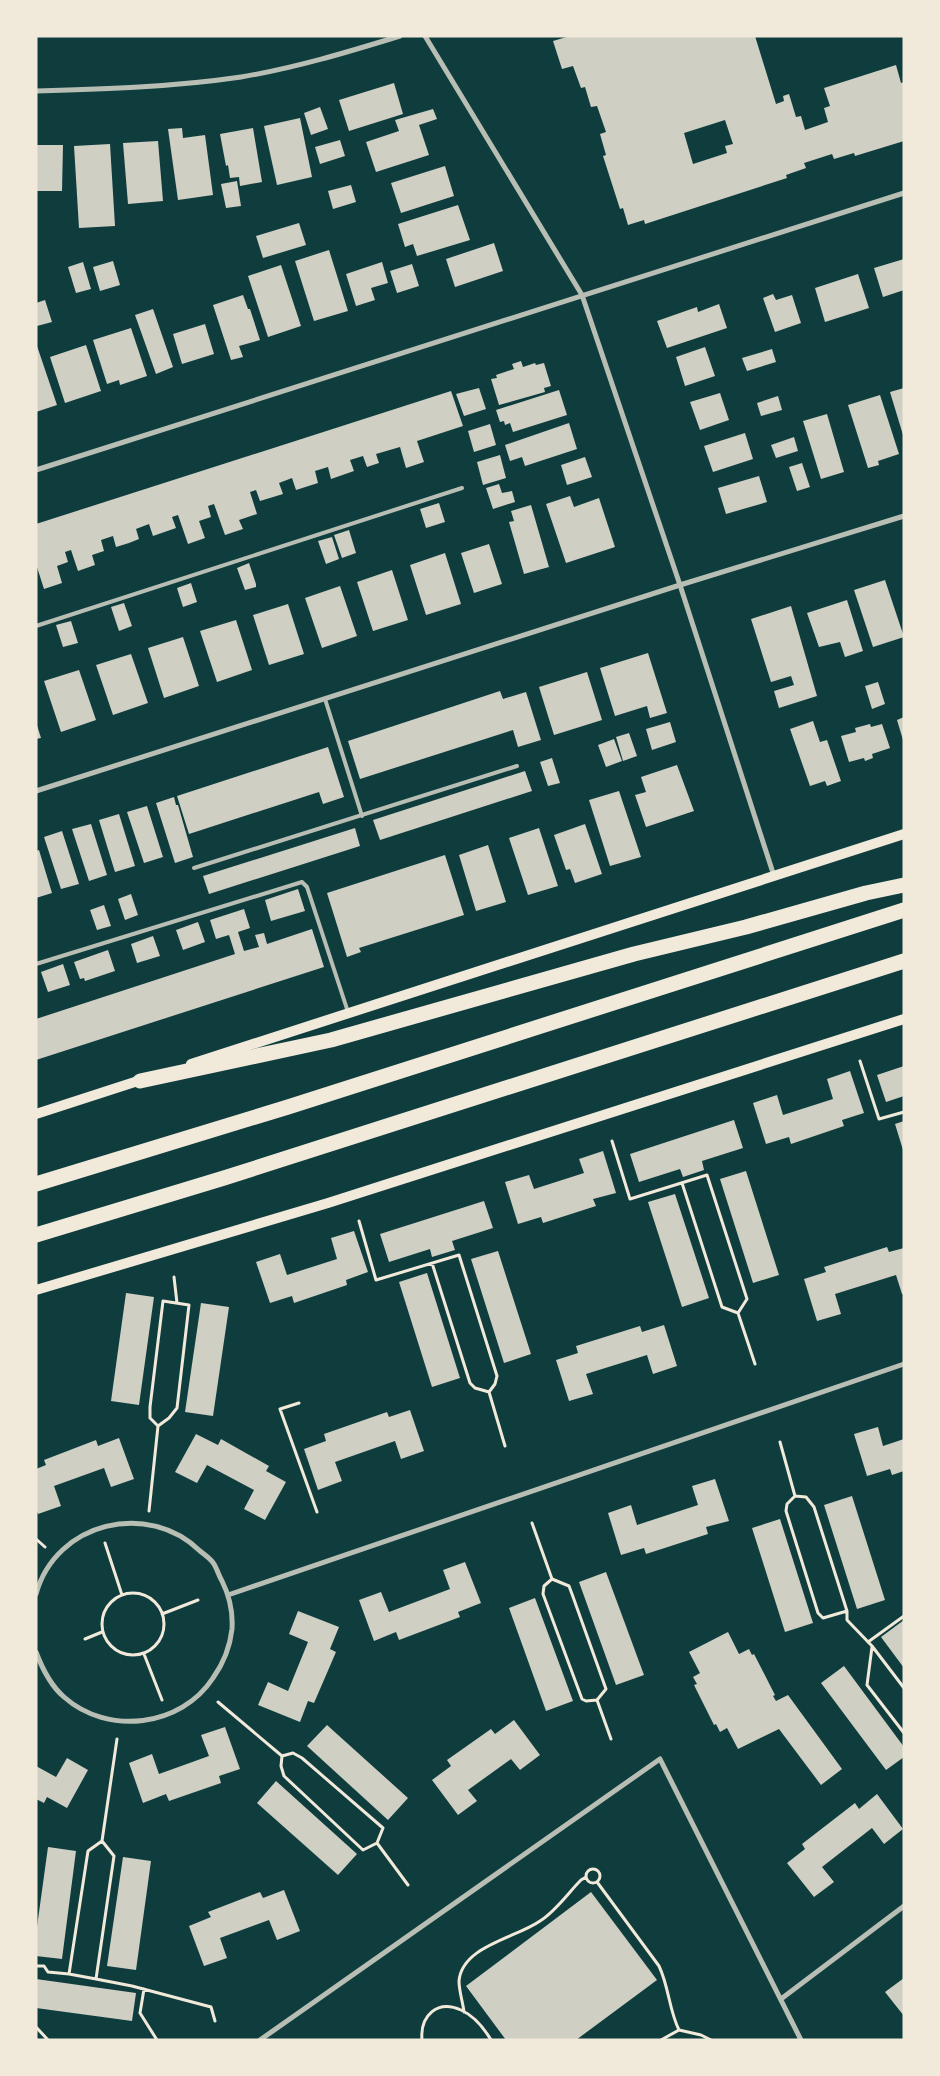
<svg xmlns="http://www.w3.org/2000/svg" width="940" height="2076" viewBox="0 0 940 2076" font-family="Mulish,sans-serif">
<rect width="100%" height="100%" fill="#0f3d3e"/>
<!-- building -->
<path fill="#cfcfc3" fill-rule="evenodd" d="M570 36H755L776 104 784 101 783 96 789 94 796 117 801 116 805 130 828 122 824 108 830 106 824 88 896 65 901 83 904 82V141L855 156 854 153 834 159 832 154 804 163 806 168 786 175 787 178 645 224 644 220 628 225 623 208 620 209 603 156 606 155 600 134 606 132 597 106 591 107 585 87 581 88 573 66 562 69 553 41ZM725 120 733 144 725 146 727 153 693 164 684 133Z
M394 83 403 114 349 131 339 100Z
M320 107 328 129 311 135 304 113Z
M433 109 437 119 419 125 429 155 376 172 366 142 399 131 395 120Z
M300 118 312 177 277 185 264 126Z
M182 128 183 138 205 135 213 195 178 200 168 129Z
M253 128 262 182 240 186 239 177 230 178 228 165 226 166 220 134Z
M340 140 345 156 320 164 315 147Z
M158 141 163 201 128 204 123 143Z
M110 144 115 226 79 228 74 146Z
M36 145H63L62 191H36Z
M445 166 454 196 401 213 391 183Z
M237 181 241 206 226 208 221 184Z
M351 185 356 202 333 209 328 191Z
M458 205 470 240 417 256 413 244 405 247 398 224Z
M299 223 306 245 263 258 256 236Z
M494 243 503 271 455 287 446 259Z
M329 250 348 311 314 321 295 261Z
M904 259V290L883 297 874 268Z
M113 261 120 285 100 291 93 267Z
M83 262 91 289 76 293 68 267Z
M382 262 388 283 371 288 375 300 356 306 346 274Z
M412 264 419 286 397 293 390 271Z
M281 265 301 326 268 337 248 276Z
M858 274 869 308 825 322 815 288Z
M773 294 776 300 792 295 801 323 775 332 763 298Z
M243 295 248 309H250L260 340 239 346 243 357 231 360 213 305Z
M45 300 52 322 37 326 36 303Z
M719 304 727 328 667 348 657 321 697 307 698 312Z
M153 309 173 367 156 374 135 315Z
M205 324 214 354 182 364 173 334Z
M131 328 147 376 120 385 119 380 107 384 93 340Z
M86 345 101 391 65 403 50 357Z
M37 346 57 405 36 412V346Z
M705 347 715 376 685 386 676 357Z
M772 349 776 362 747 371 742 358Z
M521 361 523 367 535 363 536 365 544 363 551 386 544 388 545 392 499 405 491 379 497 378 496 375 514 369 512 364Z
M479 388 486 409 464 416 456 394Z
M904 388V435H903L890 392Z
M559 390 567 415 513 432 510 423 505 425 504 421 500 422 496 410Z
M451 391 463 426 417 441 424 462 406 468 400 447 376 454 379 463 367 467 363 456 350 460 354 471 331 479 328 467 315 471 318 483 296 490 292 478 279 483 283 494 260 501 256 490 250 492 257 514 239 520 243 529 225 535 214 504 208 506 211 517 199 521 205 538 188 544 178 515 172 517 176 528 153 536 149 524 136 529 139 539 129 543 116 547 113 536 101 540 104 551 92 555 95 565 78 571 71 550 65 552 68 562 57 566 62 583 44 589 36 564V524Z
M720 393 729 420 700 430 690 402Z
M880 395 899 454 878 461 879 465 868 468 848 405Z
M778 396 782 410 761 416 757 403Z
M827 414 844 472 821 479 803 421Z
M569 423 577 449 525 466 522 457 510 461 505 445Z
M490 424 496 445 474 452 468 431Z
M745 433 753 459 713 472 704 446Z
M794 437 798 451 776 458 771 445Z
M500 455 506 478 483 485 477 462Z
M585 457 592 477 567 485 561 465Z
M802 463 810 487 797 491 789 467Z
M759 476 767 502 726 514 718 488Z
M499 484 502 493 512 491 515 502 493 509 486 488Z
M570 496 574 507 599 498 615 547 566 563 546 504Z
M439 503 445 522 426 528 420 509Z
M531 505 549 567 524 574 509 522 514 521 511 511Z
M349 530 356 553 342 558 334 535Z
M332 537 339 559 326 564 318 541Z
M489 544 502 584 474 593 461 553Z
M445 553 461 604 426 615 410 565Z
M249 563 256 584V587L245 590 237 568Z
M392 570 408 620 373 631 357 582Z
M885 580 904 637 873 647 854 590Z
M191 583 197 602 183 607 177 588Z
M340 586 357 636 322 648 305 598Z
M847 600 863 651 845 657 840 642 819 647 807 613Z
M124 603 132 626 119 631 111 607Z
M288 604 304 654 269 665 253 615Z
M791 606 817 696 779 708 774 691 794 685 791 676 771 682 751 619Z
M236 620 252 670 217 682 200 631Z
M71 621 78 643 63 647 56 625Z
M183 637 199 686 164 698 148 648Z
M648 653 667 713 650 718 647 706 615 716 600 668Z
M131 654 148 703 113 715 96 665Z
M79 670 96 720 61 732 44 681Z
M587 672 602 720 554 735 539 687Z
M878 682 885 704 872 709 865 686Z
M500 691 503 699 526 692 541 740 518 747 513 730 360 779 348 741Z
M904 717V740H903L897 720Z
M813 721 820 742 827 740 841 781 827 786 825 781 810 786 790 729Z
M36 722 41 738 36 739Z
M670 722 676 742 652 750 646 729Z
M870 724 871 727 882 724 890 748 872 754 873 758 865 761 864 758 849 762 841 736 856 732 855 728Z
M629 733 637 756 623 761 616 737Z
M614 739 622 761 606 767 598 745Z
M328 747 344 797 323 804 319 792 189 834 177 796Z
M552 758 560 783 548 786 540 762Z
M677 765 694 811 646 827 635 795 646 792 641 777Z
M525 771 532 791 380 840 373 820Z
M619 791 641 857 610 866 589 800Z
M174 797 176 805H178L193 857 175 863 156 803Z
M147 806 163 857 144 863 127 812Z
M119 814 135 866 115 872 99 820Z
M91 824 107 875 89 881 72 829Z
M585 824 602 874 575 883 570 869 566 870 554 835Z
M355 828 360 846 209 894 203 876Z
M539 828 558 886 528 895 509 838Z
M62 831 79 884 61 889 44 837Z
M488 845 506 902 476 911 459 855Z
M39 850 52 893 36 898V851Z
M445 855 464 915 359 948 361 952 347 957 327 893Z
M298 889 305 911 271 921 265 900Z
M131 894 138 915 125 920 118 899Z
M104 905 111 926 97 930 90 910Z
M244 909 250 928 238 932 244 951 259 947 255 935 264 933 267 944 312 929 324 967 36 1060V1019L235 954 229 935 216 939 210 920Z
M198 922 205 942 183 950 176 930Z
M153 936 160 956 137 963 131 944Z
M108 950 115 971 85 981 84 978 80 979 74 962Z
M63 964 70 985 48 992 41 972Z
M904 1066V1096L886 1102 877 1075Z
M850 1071 864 1113 842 1120 844 1126 791 1144 789 1137 766 1144 753 1103 777 1095 783 1115 833 1099 827 1079Z
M734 1120 743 1148 702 1161 704 1170 683 1177 680 1169 639 1182 630 1154Z
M904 1121V1150H903L895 1124Z
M603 1151 616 1193 593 1199 596 1206 543 1223 541 1217 518 1224 505 1182 529 1175 534 1189 584 1173 579 1159Z
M746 1171 779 1275 753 1283 720 1179Z
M675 1194 709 1298 682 1307 648 1202Z
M484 1201 493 1228 452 1241 455 1250 432 1257 430 1249 389 1262 380 1234Z
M354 1231 368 1272 346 1280 347 1285 294 1303 292 1296 270 1303 256 1262 280 1254 287 1275 337 1259 331 1238Z
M887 1247 889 1252 904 1248V1294H902L896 1275 835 1294 841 1314 817 1321 804 1279 826 1272 824 1267Z
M498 1251 531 1354 504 1363 471 1259Z
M427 1273 460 1378 432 1387 399 1282Z
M126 1293 154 1297 139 1405 111 1401Z
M201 1303 229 1307 213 1416 185 1412Z
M664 1325 677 1366 653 1374 647 1355 586 1374 593 1394 569 1401 556 1360 578 1353 576 1346 640 1326 642 1332Z
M410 1410 424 1451 401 1459 395 1441 335 1462 342 1481 318 1490 304 1449 326 1441 324 1434 387 1412 389 1417Z
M878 1427 883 1446 904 1439V1471L892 1475 890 1469 867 1476 854 1434Z
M196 1434 218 1445 221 1439 269 1466 266 1471 286 1482 265 1520 244 1509 254 1490 207 1465 197 1483 175 1472Z
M119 1438 134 1479 111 1487 104 1468 54 1486 61 1506 38 1514 36 1509V1469L46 1465 44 1460 96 1440 98 1446Z
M715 1479 729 1521 706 1527 708 1534 646 1554 644 1548 621 1555 608 1513 631 1505 637 1525 698 1505 692 1486Z
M852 1496 885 1600 857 1609 824 1505Z
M780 1519 813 1623 785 1632 752 1528Z
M465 1562 481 1603 458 1612 460 1617 399 1640 396 1632 374 1641 359 1600 381 1592 389 1612 450 1589 443 1570Z
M606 1572 644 1675 616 1685 579 1582Z
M535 1598 573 1701 546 1711 509 1608Z
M298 1611 339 1627 330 1649 336 1652 314 1703 308 1701 300 1722 258 1705 268 1682 288 1691 308 1642 289 1634Z
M904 1620V1668L881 1637Z
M728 1632 739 1654 749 1649 752 1655 754 1654 775 1695 773 1696 776 1701 788 1695 842 1769 821 1785 779 1729 738 1749 727 1728 720 1732 716 1724 714 1725 694 1685 697 1684 693 1677 700 1673 689 1652Z
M844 1666 904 1747V1757L886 1770 821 1683Z
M514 1720 540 1755 520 1770 511 1759 468 1790 477 1801 458 1815 432 1780 451 1766 447 1760 491 1729 495 1734Z
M327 1725 408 1798 388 1820 307 1746Z
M225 1727 240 1769 219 1776 221 1783 169 1801 166 1794 143 1803 129 1763 152 1754 159 1774 209 1756 201 1735Z
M67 1758 88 1770 67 1808 47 1797 44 1803 36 1799V1766L56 1777Z
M276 1781 357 1854 338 1875 257 1803Z
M877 1794 903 1829 884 1844 872 1828 822 1867 834 1882 814 1897 787 1863 805 1849 802 1844 855 1803 859 1809Z
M48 1847 76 1851 62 1959 36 1956V1934Z
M123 1857 151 1861 136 1970 107 1966Z
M284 1890 300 1931 277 1940 269 1920 220 1938 227 1958 204 1966 189 1926 211 1917 208 1912 260 1892 263 1898Z
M591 1892 657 1980 576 2040H506L466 1986Z
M904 1978V2016L885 1992Z
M36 1979 136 1993 132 2021 36 2008Z"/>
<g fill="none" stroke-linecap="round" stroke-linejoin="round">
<!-- path -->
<path stroke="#f1e9da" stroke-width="3" d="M860 1061 879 1119 904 1112
M612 1141 630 1199 707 1175 747 1299 738 1313 722 1307 682 1183
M359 1221 376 1280 459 1255 497 1376 495 1384 489 1392 475 1388 470 1383 432 1263
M174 1277 177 1303
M738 1313 755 1364
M489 1392 505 1446
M299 1403 280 1409 317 1512
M780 1442 795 1496 806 1497 814 1507 847 1611V1620L872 1646 904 1688
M795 1496 787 1504 786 1511 818 1613 823 1618 847 1611
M149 1511 158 1426 169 1418 177 1408 189 1305 163 1301 150 1407V1418L158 1426
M532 1523 552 1579 569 1586 572 1594 606 1689 597 1700 586 1701 582 1699 543 1594 544 1586 552 1579
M36 1539 45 1547
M105 1543 122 1595
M102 1624a31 31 0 1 1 62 0a31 31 0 1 1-62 0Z
M162 1614 198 1600
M85 1639 102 1632
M868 1642 904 1616
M872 1647 867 1685 904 1733
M144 1654 162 1700
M597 1700 611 1739
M218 1702 282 1756
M293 1753 302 1758 383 1828 377 1843 363 1850 284 1776 281 1766 282 1756Z
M102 1841 88 1851 69 1974 96 1979 114 1856 102 1841 117 1739
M377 1843 408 1885
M586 1876a7 7 0 1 1 14 0a7 7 0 1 1-14 0Z
M597 1882 659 1966C669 1987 669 2010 679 2030L701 2035 711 2040
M36 1966H44L48 1972 69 1974
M96 1979 132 1986 211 2007 215 2021
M144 1989 140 2013 157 2040
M464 2012C463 2003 459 1991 459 1981 462 1946 516 1938 540 1921 556 1911 568 1893 581 1880L586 1877
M36 2027 48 2040
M422 2040C420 2016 437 1999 461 2010 474 2016 484 2028 491 2040
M661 2040 679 2030"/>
<!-- service -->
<path stroke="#b8beb3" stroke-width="4" d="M36 626 462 488
M325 699 362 816
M194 868 517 766
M36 964 302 882 307 887 348 1012"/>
<!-- minor -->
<path stroke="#b8beb3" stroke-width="5" d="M425 36 582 295 680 585 774 876
M36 91C105 89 173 87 241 77 295 68 348 52 400 36
M36 470 904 193
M36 791 680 585 904 516
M36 1594C56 1522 148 1500 200 1551 205 1555 211 1559 214 1564 217 1569 219 1576 222 1581 229 1595 233 1613 232 1629 230 1647 223 1664 213 1678 181 1727 108 1736 64 1697 50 1685 42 1668 36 1652
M228 1595 904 1364
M781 1999 904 1906
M260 2040 660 1759 801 2040"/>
<!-- secondary -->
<path stroke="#f1e9da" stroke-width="10" d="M191 1064 904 834
M36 1114 144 1079
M36 1290 328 1203 904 1019"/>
<!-- motorway -->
<path stroke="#f1e9da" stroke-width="15" d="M140 1081 331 1040 634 954 746 927 866 893 904 885
M36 1184 288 1107 904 910
M36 1235 224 1178 904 961"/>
</g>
<!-- border -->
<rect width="940" height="2076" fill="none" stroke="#f1e9da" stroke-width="75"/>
</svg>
